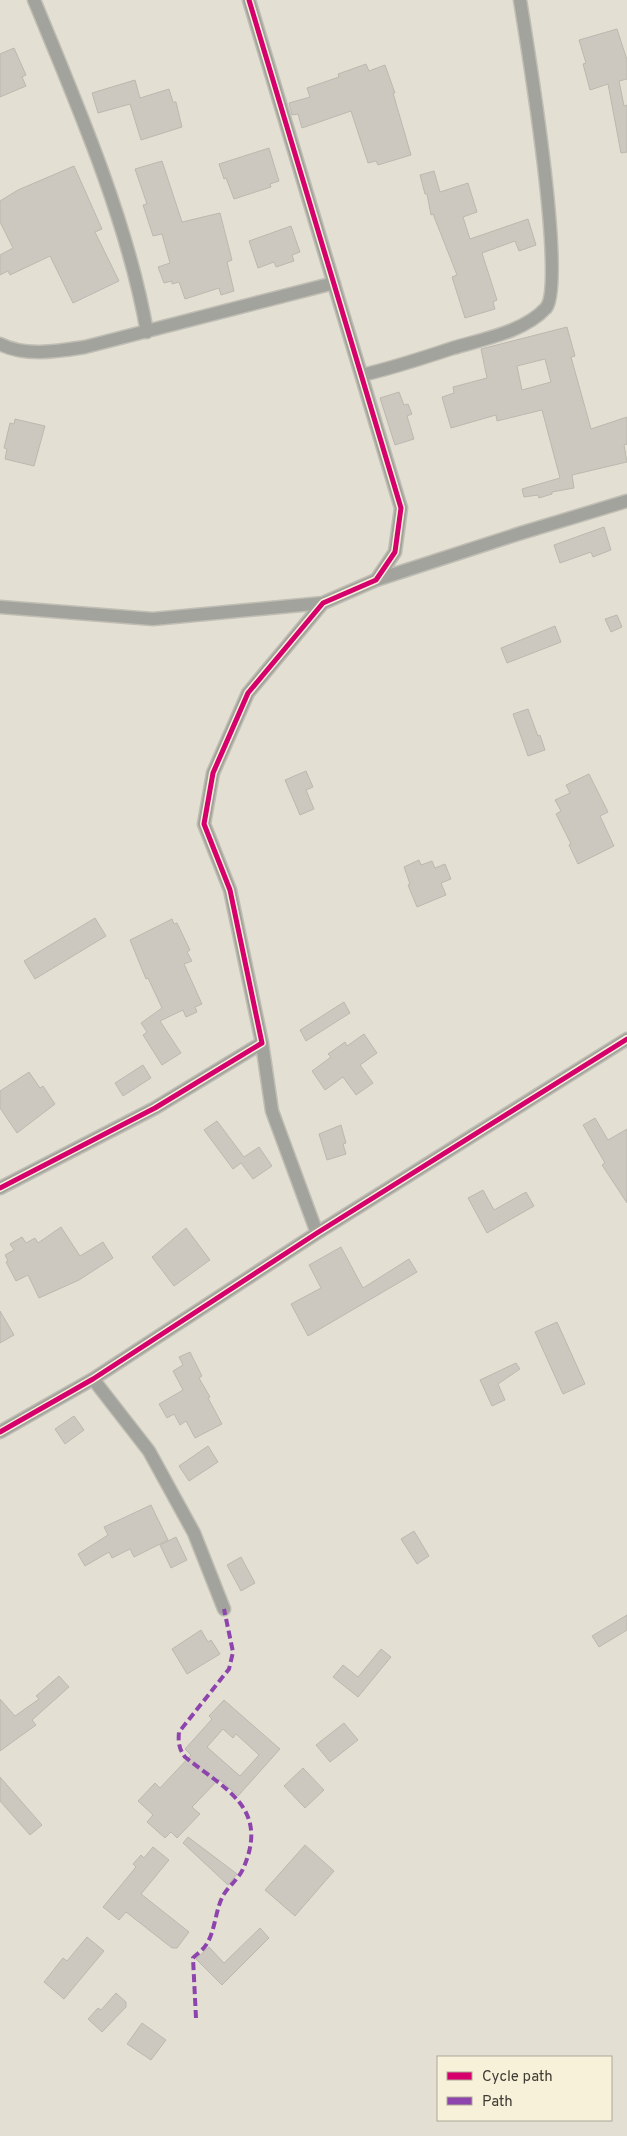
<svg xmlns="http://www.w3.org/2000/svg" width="627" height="2136" viewBox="0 0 627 2136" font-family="Overpass,sans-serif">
<rect width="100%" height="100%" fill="#e3e0d3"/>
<!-- building -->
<path fill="#cdc8bf" stroke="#bcb8af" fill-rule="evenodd" d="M617 29 627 60V79L619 81 624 106 627 105V152L621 153 608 84 590 90 583 64 586 63 579 40Z
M14 48 26 75 22 77 26 86 0 97V54Z
M366 64 369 71 385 65 395 93H393L411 155 378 165 376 161 368 163 351 111 302 128 298 114 292 115 289 103 310 97 307 88 339 77 338 74Z
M135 80 140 98 169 89 173 102H176L182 127 141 140 130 104 98 113 92 93Z
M269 148 279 181 270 184 271 187 234 199 226 178 224 179 219 164Z
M162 161 182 222 220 213 232 260 227 262 234 291 221 295 219 288 185 299 179 282 172 284V281L164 283 158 267 170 263 162 234 153 236 143 205 147 204 135 169Z
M74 166 102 229 95 232 119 281 73 303 50 256 10 275 8 271 0 275V255L13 248 0 222V201L18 190Z
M434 171 440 192 468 183 477 212 463 217 470 239 528 219 536 245 519 251 515 241 482 253 497 300 493 302 495 309 465 318 452 277 457 275 433 214 431 215 427 194H425L420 175Z
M291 226 300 252 292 255 294 261 276 267 274 262 258 268 249 241Z
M567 327 575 356 571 357 591 429 627 417V444L624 445 627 462 572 475 574 488 552 492V494L539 498 538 495 524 497 522 489 560 478 542 410 497 421 496 415 451 428 442 397 454 393 453 387 487 378 481 349ZM545 359 551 382 522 390 517 366Z
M399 392 404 405 408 404 412 414 407 416 414 439 395 445 380 398Z
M15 419 45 426 34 466 5 459 7 449 4 448 10 423 14 424Z
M604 527 611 550 593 557 591 552 560 563 554 545Z
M617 615 622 627 611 632 605 619Z
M555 626 561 642 507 663 501 648Z
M528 709 538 736 540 735 545 750 528 756 513 714Z
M306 771 313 787 306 790 314 809 300 815 285 780Z
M589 774 608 812 600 816 614 846 578 864 569 845 571 844 556 814 561 811 555 800 570 793 566 785Z
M419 860 421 865 432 861 435 868 445 864 451 879 441 883 446 895 417 907 408 885 410 884 404 867Z
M95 918 106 936 35 979 24 961Z
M172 919 174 924 177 923 190 950 187 952 192 961 184 964 202 1004 195 1007 197 1012 186 1017 183 1010 160 1021 181 1053 162 1065 143 1035 147 1032 141 1023 162 1008 148 978 146 979 130 940Z
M344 1002 350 1013 306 1041 300 1030Z
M364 1034 377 1053 360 1065 373 1083 356 1095 343 1077 325 1090 312 1071 331 1057 328 1054 345 1042 347 1046Z
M143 1065 151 1078 123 1096 115 1083Z
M29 1072 40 1088 43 1086 55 1104 17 1133 0 1108V1091Z
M595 1118 608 1140 627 1129V1203L602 1165 605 1163 583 1125Z
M217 1121 244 1157 259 1147 272 1166 253 1179 241 1163 233 1169 204 1130Z
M341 1125 346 1143 343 1144 346 1154 327 1160 319 1134Z
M483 1190 494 1210 526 1192 534 1206 487 1233 468 1198Z
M61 1227 80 1256 103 1242 113 1258 79 1280 39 1298 28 1275 16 1281 6 1262 8 1261 5 1255 14 1250 10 1244 22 1237 26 1243 35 1238 38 1243Z
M186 1228 210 1260 174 1286 152 1257Z
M341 1247 363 1288 409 1259 417 1272 308 1336 291 1304 321 1288 309 1265Z
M0 1311 14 1335 0 1343Z
M557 1322 585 1384 563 1394 535 1332Z
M190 1352 202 1376 199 1378 210 1397 208 1398 222 1424 195 1438 186 1421 180 1425 174 1414 167 1418 159 1404 183 1390 173 1371 183 1365 179 1357Z
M516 1363 520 1369 498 1384 505 1400 492 1406 480 1380Z
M74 1416 84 1430 65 1444 55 1429Z
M208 1446 218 1462 189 1481 179 1466Z
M151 1505 168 1540 134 1557 130 1549 112 1558 109 1552 85 1566 78 1554 108 1535 104 1527Z
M414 1531 429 1556 417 1564 401 1539Z
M176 1537 187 1560 171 1568 160 1545Z
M241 1557 255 1583 241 1591 227 1565Z
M627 1615V1630L599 1647 592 1636Z
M201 1630 208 1642 211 1640 220 1654 187 1674 172 1649Z
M381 1649 391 1657 358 1697 333 1677 343 1665 358 1677Z
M59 1676 69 1687 32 1720 36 1725 0 1751V1699L15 1716 39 1699 36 1696Z
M224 1700 280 1749 238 1796 219 1779 192 1807 200 1814 177 1838 171 1832 165 1838 147 1822 153 1815 138 1801 155 1783 160 1788 191 1755 185 1749 212 1719 209 1716ZM223 1729 233 1738 236 1734 259 1755 240 1776 207 1747Z
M344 1723 358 1740 330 1762 316 1745Z
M303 1768 324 1790 305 1808 284 1786Z
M0 1777 42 1825 30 1835 0 1801Z
M188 1837 237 1874 228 1885 183 1843Z
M305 1845 334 1871 295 1916 265 1890Z
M153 1847 169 1860 141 1894 189 1932 177 1948H172L126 1912 119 1920 103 1907 136 1867 133 1864 141 1855 144 1858Z
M260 1928 269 1938 222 1985 196 1959 209 1947 224 1963Z
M87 1937 104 1951 64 1999 44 1982 63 1958 67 1961Z
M116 1993 126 2002V2007L102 2032 88 2019 98 2008 101 2010Z
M142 2023 166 2040 151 2060 127 2044Z"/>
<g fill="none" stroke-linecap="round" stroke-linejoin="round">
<defs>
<path id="minor" d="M34 0C77 104 128 222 147 332
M0 344C25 357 59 351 85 347L334 283
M362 375C393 368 423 358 453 348 483 339 524 332 546 308 567 284 527 43 520 0
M376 580 521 533 627 501
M0 607 153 619 323 603
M262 1043 272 1111 317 1233
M0 1188 155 1108 262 1043 230 890 204 824 213 773 248 693 323 603 376 580 395 552 401 508 249 0
M93 1379 149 1451 194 1533 224 1609
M0 1432 93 1379 317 1233 627 1039"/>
</defs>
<!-- minor casing -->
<use href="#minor" stroke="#c0beb4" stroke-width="15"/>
<!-- minor -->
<use href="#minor" stroke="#a2a39d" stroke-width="12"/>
<!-- quiet -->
<path stroke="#8e44ad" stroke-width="4" stroke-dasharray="8 4" stroke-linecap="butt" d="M196 2018 193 1958C197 1954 203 1950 206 1945 216 1930 215 1909 224 1894 230 1885 239 1878 243 1869 270 1808 226 1790 185 1757 179 1749 178 1742 179 1732L229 1669 233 1652 224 1609"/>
<defs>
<path id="cycleway" d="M0 1188 155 1108 262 1043 230 890 204 824 213 773 248 693 323 603 376 580 395 552 401 508 249 0
M0 1432 93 1379 317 1233 627 1039"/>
</defs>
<!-- cycleway casing -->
<use href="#cycleway" stroke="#f7f1da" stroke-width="8"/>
<!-- cycleway -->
<use href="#cycleway" stroke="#d6006c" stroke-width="5"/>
</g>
<!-- legend -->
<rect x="437" y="2056" width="175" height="65" fill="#f7f1da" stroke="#ada897"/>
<rect x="447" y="2072" width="25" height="8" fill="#d6006c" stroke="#ada897"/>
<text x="482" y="2081" font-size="15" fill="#3d3b32">Cycle path</text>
<rect x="447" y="2097" width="25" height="8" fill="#8e44ad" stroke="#ada897"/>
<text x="482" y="2106" font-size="15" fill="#3d3b32">Path</text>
</svg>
